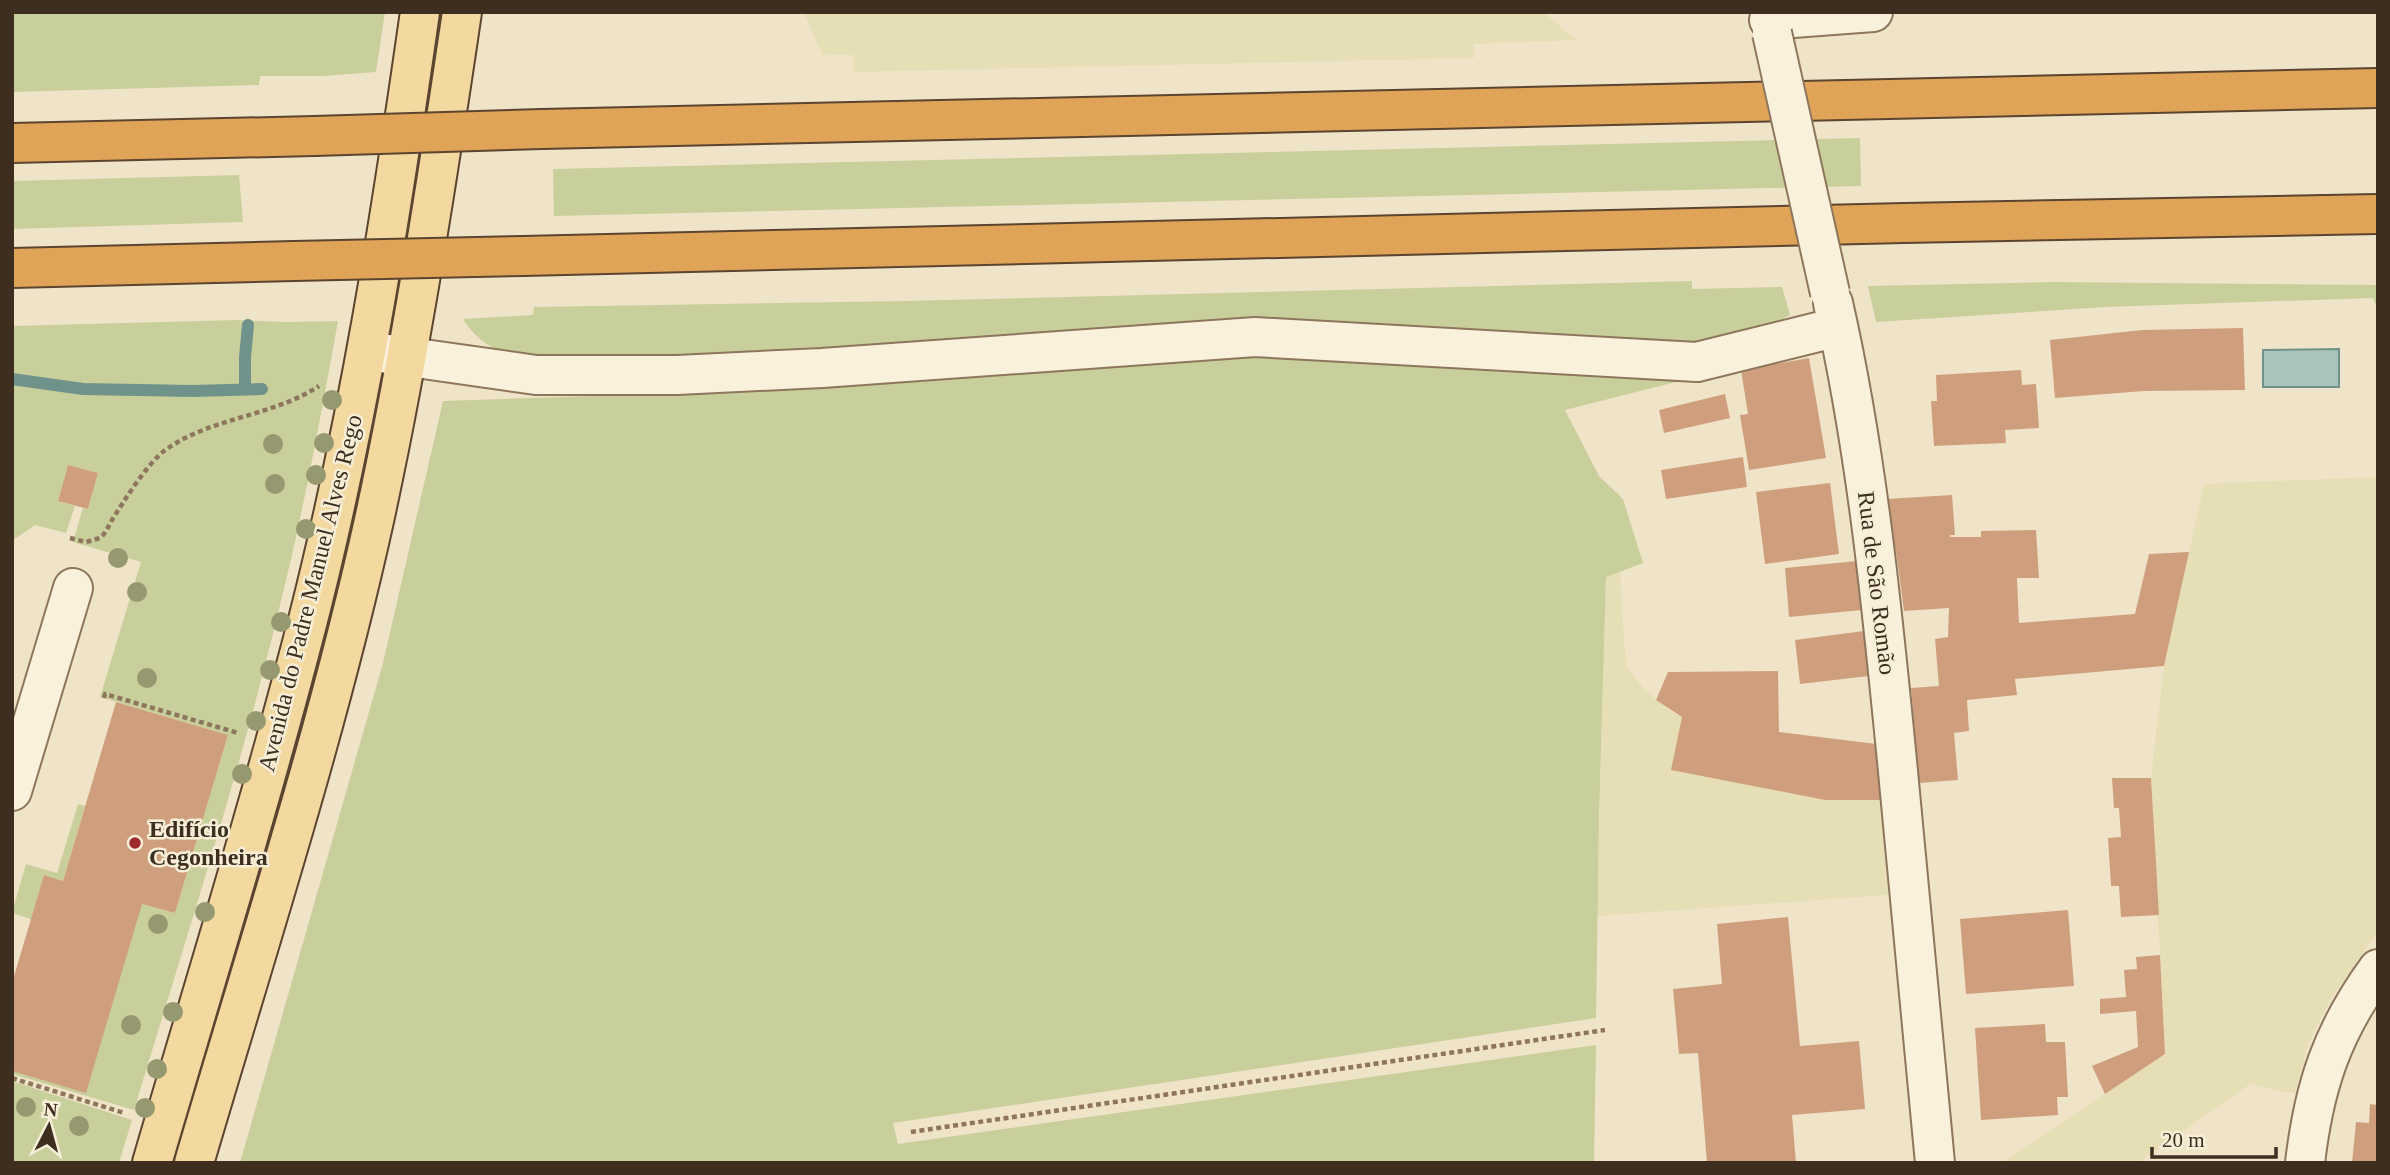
<svg xmlns="http://www.w3.org/2000/svg" width="2390" height="1175" viewBox="0 0 2390 1175" font-family="Georgia,serif">
<rect width="100%" height="100%" fill="#f0e4c8"/>
<!-- farmland -->
<path fill="#e6deb5" d="M804 12H1543L1576 40 1474 44V58L853 72V55L825 54V61Z
M2378 477V931L2331 999 2308 1044 2295 1094 2250 1084 2138 1163H2002L2165 1054 2151 778 2164 666 2204 484Z
M1620 571 1624 642 1628 668 1643 688 1670 711 1682 717 1825 739 1876 744 1888 895 1597 916 1606 577Z"/>
<!-- green -->
<path fill="#c9cf9b" d="M12 12H385L376 72 323 76H260L259 85 12 92Z
M1860 138 1861 186 554 216 553 169Z
M239 175 243 222 12 229V181Z
M1692 281V289L1782 287 1790 315 1762 331 1710 345 1007 340 556 365C518 356 486 356 463 319L533 315 534 307 905 301Z
M2052 282 2378 285V310L2373 298 2105 307 1876 322 1868 286Z
M237 320 285 322 338 321C321 415 304 509 281 601 240 773 185 941 134 1110L12 1074V1071L142 904 175 913 228 735 100 697 141 562 73 542 83 508 88 509 98 473 68 465 58 501 75 506 66 533 35 525 12 541V326Z
M1248 352 1684 380 1565 410 1599 476 1623 499 1643 563 1606 577 1599 819 1596 1018 893 1123 898 1144 1596 1045 1594 1163H240L383 663 443 401 623 395Z
M382 406 364 516 185 1163H171L374 412 377 407Z
M78 804 85 806 63 881 44 876 31 919 12 913 26 864 57 873Z
M12 1081 132 1120 119 1163H12Z"/>
<!-- water -->
<path fill="#a9c4bc" stroke="#6f938a" stroke-width="2" d="M2339 349V387H2263V350Z"/>
<g fill="none" stroke-linecap="round" stroke-linejoin="round">
<!-- stream -->
<path stroke="#6f938a" stroke-width="12" d="M12 379 83 389 193 391 262 389
M245 389V357L248 325"/>
</g>
<!-- building -->
<path fill="#cf9f7d" d="M2243 328 2245 390 2144 391 2055 398 2050 340 2142 330Z
M1809 358 1826 458 1749 470 1740 415 1748 414 1741 370Z
M2021 370 2022 385 2036 384 2039 428 2005 430 2006 443 1934 446 1931 401H1937L1936 375Z
M1725 394 1730 418 1664 433 1659 410Z
M1743 457 1747 487 1666 499 1661 470Z
M68 465 98 473 88 509 58 501Z
M1830 483 1839 554 1765 564 1756 492Z
M1952 495 1955 535H1950V537H1981V531L2036 530 2039 578H2017L2019 623 2135 614 2149 554 2189 552 2164 666 2015 679 2017 695 1967 700 1969 731 1954 733 1958 780 1919 783 1911 688 1939 686 1935 639 1948 637 1949 608 1904 611 1897 558 1886 499Z
M1857 561 1862 610 1789 617 1785 568Z
M1864 631 1869 676 1800 684 1795 640Z
M1778 671 1779 732 1876 744 1881 800H1825L1671 770 1682 717 1656 700 1668 672Z
M116 702 228 735 175 913 142 904 86 1093 12 1071V983L44 875 63 881Z
M2112 778H2151L2159 915 2121 917 2119 886H2111L2108 838 2121 837 2119 808H2114Z
M2068 910 2074 986 1966 994 1960 919Z
M1788 917 1800 1046 1859 1041 1865 1109 1792 1115 1796 1163H1707L1698 1053 1679 1054 1673 989 1722 984 1717 924Z
M2160 955 2165 1054 2105 1094 2092 1066 2138 1047 2136 1011 2100 1014V999L2126 997 2124 970 2137 969 2136 957Z
M2045 1024 2046 1042H2065L2068 1097H2057L2058 1115 1981 1120 1975 1028Z
M2370 1104 2378 1105V1163H2352L2356 1122 2369 1123Z"/>
<g fill="none" stroke-linecap="round" stroke-linejoin="round">
<defs>
<path id="minor" d="M1769 20 1873 12
M1833 303C1867 453 1882 608 1897 761 1910 895 1923 1029 1935 1163
M367 351 536 375H677L822 368 1255 337 1697 362 1838 327
M12 791 73 588
M2305 1163C2314 1086 2332 1032 2378 969"/>
<path id="major" d="M152 1163C205 982 261 802 308 620 359 420 391 216 420 12
M194 1163C257 948 327 735 375 516 411 349 437 181 462 12"/>
<path id="highway" d="M542 129 2378 88
M12 143 314 136
M523 256 1904 223 2378 214
M12 268 294 261"/>
</defs>
<!-- minor casing -->
<use href="#minor" stroke="#8d765c" stroke-width="42"/>
<!-- major casing -->
<use href="#major" stroke="#5b4430" stroke-width="42"/>
<!-- highway casing -->
<use href="#highway" stroke="#5b4430" stroke-width="42"/>
<!-- path -->
<path stroke="#8d765c" stroke-width="4.5" stroke-dasharray="5 3.5" stroke-linecap="butt" d="M70 538 86 542 100 538C106 533 108 527 112 520 123 502 148 463 164 451 210 417 272 417 319 386
M104 698 105 694 238 733
M12 1078 124 1113
M911 1132 1605 1030"/>
<!-- minor -->
<use href="#minor" stroke="#faf1dc" stroke-width="38"/>
<!-- major -->
<use href="#major" stroke="#f3d9a0" stroke-width="38"/>
<!-- highway -->
<use href="#highway" stroke="#e0a458" stroke-width="38"/>
<defs>
<path id="minor-bridge" d="M1772 33 1830 293"/>
<path id="highway-bridge" d="M314 136 542 129
M294 261 523 256"/>
</defs>
<!-- minor-bridge casing -->
<use href="#minor-bridge" stroke="#8d765c" stroke-width="42" stroke-linecap="butt"/>
<!-- highway-bridge casing -->
<use href="#highway-bridge" stroke="#5b4430" stroke-width="42" stroke-linecap="butt"/>
<!-- minor-bridge -->
<use href="#minor-bridge" stroke="#faf1dc" stroke-width="38"/>
<!-- highway-bridge -->
<use href="#highway-bridge" stroke="#e0a458" stroke-width="38"/>
</g>
<!-- trees -->
<g fill="#96986f">
<circle cx="332" cy="400" r="10"/>
<circle cx="324" cy="443" r="10"/>
<circle cx="273" cy="444" r="10"/>
<circle cx="316" cy="475" r="10"/>
<circle cx="275" cy="484" r="10"/>
<circle cx="306" cy="529" r="10"/>
<circle cx="118" cy="558" r="10"/>
<circle cx="137" cy="592" r="10"/>
<circle cx="281" cy="622" r="10"/>
<circle cx="270" cy="670" r="10"/>
<circle cx="147" cy="678" r="10"/>
<circle cx="256" cy="721" r="10"/>
<circle cx="242" cy="774" r="10"/>
<circle cx="205" cy="912" r="10"/>
<circle cx="158" cy="924" r="10"/>
<circle cx="173" cy="1012" r="10"/>
<circle cx="131" cy="1025" r="10"/>
<circle cx="157" cy="1069" r="10"/>
<circle cx="26" cy="1107" r="10"/>
<circle cx="145" cy="1108" r="10"/>
<circle cx="79" cy="1126" r="10"/>
</g>
<!-- markers -->
<circle fill="#9e2a2b" stroke="#f7eed8" stroke-width="2.5" cx="135" cy="843" r="7"/>
<g text-anchor="middle" stroke-width="5" stroke-linejoin="round" paint-order="stroke">
<!-- street labels -->
<g font-size="24" fill="#3d2e20" stroke="#f7eed8">
<text transform="translate(1877 583) rotate(83)" y="8">Rua de São Romão</text>
<text transform="translate(310 593) rotate(-76)" y="8">Avenida do Padre Manuel Alves Rego</text>
</g>
<!-- poi labels -->
<g font-size="24" font-weight="bold" fill="#3d2e20" stroke="#f7eed8" text-anchor="start">
<text x="149" y="837">Edifício<tspan x="149" dy="28">Cegonheira</tspan></text>
</g>
</g>
<!-- border -->
<rect width="2390" height="1175" fill="none" stroke="#3d2e20" stroke-width="28"/>
<!-- north arrow -->
<g transform="translate(49 1126) rotate(6)" stroke="#f7eed8" stroke-width="5" paint-order="stroke">
<path d="M0-5L12 26L0 18L-12 26Z" fill="#3d2e20"/>
<text y="-10" font-size="19" font-weight="bold" text-anchor="middle" fill="#3d2e20">N</text>
</g>
<!-- scale -->
<path d="M2152 1147v10h124v-10" fill="none" stroke="#3d2e20" stroke-width="3.5"/>
<text x="2162" y="1147" font-size="21" fill="#3d2e20" stroke="#f7eed8" stroke-width="5" paint-order="stroke">20 m</text>
</svg>
